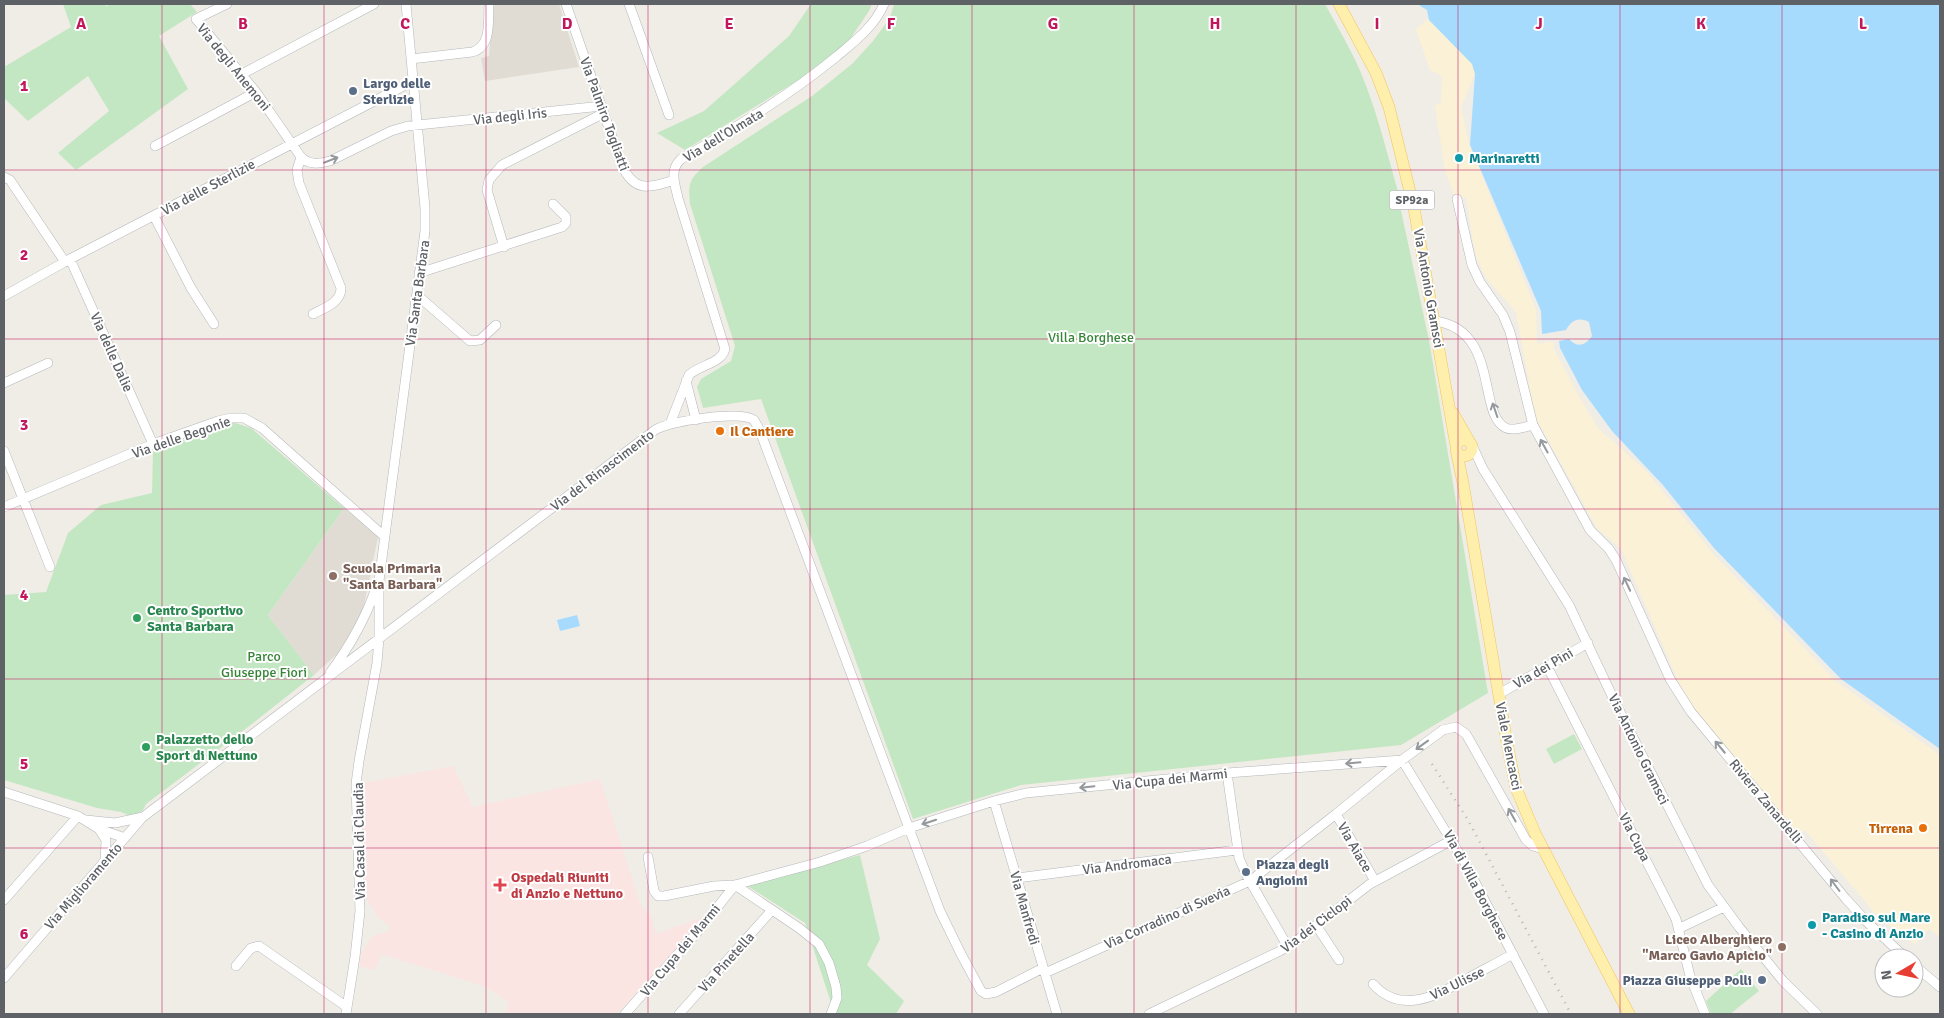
<svg xmlns="http://www.w3.org/2000/svg" width="1944" height="1018" viewBox="0 0 1944 1018" font-family="Signika,sans-serif">
<rect width="100%" height="100%" fill="#f0ede6"/>
<!-- education -->
<path fill="#e0dcd4" d="M493 4H559L579 67 485 81 481 58 489 56Z
M344 508 378 537 362 615 346 646 314 675 268 615Z"/>
<!-- medical -->
<path fill="#fbe5e3" d="M453 766 473 807 600 779 641 906 651 915 656 934 706 916 617 1014H506L509 1003 487 987 381 954 375 970 359 966 361 954 372 937 381 933 389 932V925L380 919 366 898 361 806 363 783Z"/>
<!-- green -->
<path fill="#c4e7c3" d="M63 4H105L106 6 112 4H190L197 12 159 36 188 89 76 170 58 153 109 111 88 76 28 121 4 98V67L71 27Z
M811 4H872L869 11 848 42 808 74 685 150 657 133 704 111 789 36Z
M894 4H1325C1337 26 1351 49 1361 73 1379 116 1389 162 1402 205L1400 206 1429 340 1488 693 1401 745 1021 785 913 819 761 399 703 408 697 387 701 379 731 361 735 346 690 204C688 184 689 180 703 167L812 96 852 64 873 41 890 18Z
M232 422 251 428 344 508 268 615 314 675 248 727 146 804 143 810 136 815 130 816 121 812 97 808 4 780V595L46 592 68 533 101 505 152 493 153 451Z
M1574 734 1582 749 1554 764 1546 749Z
M860 855 880 939 867 965 904 1001 896 1014H827L832 1006 805 923 746 885Z
M1741 969 1759 991 1730 1014H1711L1706 1001Z"/>
<!-- sand -->
<path fill="#faf1d6" d="M1428 19 1472 64 1475 74 1461 107 1469 143 1536 310 1537 344 1553 341 1554 349 1577 393 1598 428 1646 471 1715 556 1837 682 1940 755V937L1929 929 1915 944 1878 917 1805 830 1799 835 1685 697 1621 549 1597 528 1535 417 1516 312 1485 277 1475 253 1466 198 1454 195 1445 170 1435 106 1441 103 1442 76 1430 70 1416 29Z"/>
<!-- water -->
<path fill="#a7dbfe" d="M1417 4H1940V749L1841 679 1714 548 1662 484 1612 431 1582 390 1560 348 1559 341 1569 339C1577 348 1585 346 1592 336L1589 322C1578 317 1572 320 1566 330L1542 334 1541 311 1470 145 1475 74 1472 64 1429 20 1427 10Z
M577 615 580 626 560 631 557 620Z"/>
<g fill="none" stroke-linecap="round" stroke-linejoin="round">
<defs>
<path id="minor" d="M227 4 196 19 256 92 301 157C309 165 319 164 330 161L391 131 408 126 602 106
M566 4 621 163C633 192 648 189 674 180
M629 4 669 115
M411 59 472 52C492 47 488 20 489 4
M242 74 374 4
M155 146 256 92
M301 157 297 170 299 183 341 288C341 303 324 308 313 314
M4 177 10 180 65 262
M1457 199 1472 265 1480 282 1503 315 1510 332 1533 425 1590 530 1609 549 1616 560 1670 679 1691 712 1846 899 1867 922 1906 958
M154 216 191 288 214 324
M504 247 487 190 489 180 502 165 604 113
M70 259 153 444
M419 273 562 227 566 223V217L553 204
M417 295 470 341 480 340 496 325
M4 296 70 259 413 81
M1435 321C1500 330 1477 415 1506 428 1513 431 1525 427 1533 425
M686 381 696 420
M4 383 48 363
M670 424 689 375C699 365 721 364 725 349L678 198C675 184 669 170 681 159 735 128 787 97 836 57 855 41 874 27 884 4
M1472 445 1483 469 1569 605 1614 700 1708 885 1739 927 1783 981 1817 1014
M4 451 50 567
M4 507 153 444 218 421 231 418H244L262 428 385 537
M1547 666 1676 919 1690 976 1705 1014
M330 673C350 646 365 620 376 588
M1499 694 1588 643
M1443 730 1456 727 1466 734 1526 840 1533 846 1543 849
M1402 760 1465 863 1544 1014
M1227 773 1239 858 1247 876 1288 947
M4 792 78 816 99 829 125 838
M994 801 1057 1014
M1336 814 1375 881
M86 820 115 823 143 817 655 430C670 421 740 410 754 420L760 431 940 911 961 954 981 991 986 994 996 992 1043 968
M99 829 106 840 105 862
M648 857 654 891 658 896H664L714 886 735 885 820 862 867 846 909 828 994 801 1026 793 1227 773 1402 760
M1017 878 1237 850
M4 900 78 816
M1316 925 1339 960
M1680 928 1724 907
M1914 965 1940 987
M236 966 251 948 259 946 347 1007
M1045 973 1250 881 1336 814 1402 760
M4 978 141 819
M1373 984C1401 1015 1435 996 1465 980 1481 971 1497 963 1513 954
M346 1014 355 957 360 911 356 784 359 761 377 663 379 638V581L425 231V208L406 4
M625 1014 700 929 735 885 799 928 819 944 829 963 836 987 837 998 831 1014
M679 1014 772 910
M1149 1014 1280 951 1296 941 1370 884 1452 840"/>
<path id="major" d="M1339 4 1376 73 1389 107 1414 208 1456 446
M1453 413 1469 441
M1456 448a8 8 0 1 1 16 0a8 8 0 1 1-16 0Z
M1456 449 1463 483 1507 743 1516 788 1535 833 1629 1014"/>
</defs>
<!-- minor casing -->
<use href="#minor" stroke="#b3b7bb" stroke-width="10"/>
<!-- major casing -->
<use href="#major" stroke="#f1c45e" stroke-width="12"/>
<!-- minor -->
<use href="#minor" stroke="#fff" stroke-width="9"/>
<!-- major -->
<use href="#major" stroke="#feefac" stroke-width="11"/>
<!-- rail -->
<path stroke="#b4b5b6" stroke-width="2.5" stroke-dasharray="1 6" stroke-linecap="butt" d="M1432 764 1468 820 1571 1014"/>
<defs>
<path id="minor-bridge" d="M1402 760 1443 730"/>
</defs>
<!-- minor-bridge casing -->
<use href="#minor-bridge" stroke="#b3b7bb" stroke-width="10" stroke-linecap="butt"/>
<!-- minor-bridge -->
<use href="#minor-bridge" stroke="#fff" stroke-width="9"/>
</g>
<!-- one-way arrows -->
<defs><path id="oneway-shaft" d="M-6 0H5M1.5-3L5.5 0L1.5 3" fill="none" stroke-width="1.6" stroke-linecap="round" stroke-linejoin="round" transform="scale(1.25)"/></defs>
<g stroke="#96999c">
<use href="#oneway-shaft" transform="translate(331 160) rotate(-21)"/>
<use href="#oneway-shaft" transform="translate(1495 410) rotate(-109)"/>
<use href="#oneway-shaft" transform="translate(1544 446) rotate(-119)"/>
<use href="#oneway-shaft" transform="translate(1627 584) rotate(-115)"/>
<use href="#oneway-shaft" transform="translate(1422 745) rotate(144)"/>
<use href="#oneway-shaft" transform="translate(1720 747) rotate(-130)"/>
<use href="#oneway-shaft" transform="translate(1353 763) rotate(175)"/>
<use href="#oneway-shaft" transform="translate(1087 787) rotate(174)"/>
<use href="#oneway-shaft" transform="translate(1512 815) rotate(-119)"/>
<use href="#oneway-shaft" transform="translate(929 822) rotate(162)"/>
<use href="#oneway-shaft" transform="translate(1835 885) rotate(-127)"/>
</g>
<!-- grid -->
<path fill="none" stroke="#c2185b" stroke-width="1" stroke-opacity="0.55" d="M162 4V1014M324 4V1014M486 4V1014M648 4V1014M810 4V1014M972 4V1014M1134 4V1014M1296 4V1014M1458 4V1014M1620 4V1014M1782 4V1014M4 170H1940M4 339H1940M4 509H1940M4 679H1940M4 848H1940"/>
<!-- markers -->
<g fill="#5c6f8a" stroke="#fff" stroke-width="2">
<circle cx="353" cy="91" r="5"/>
<circle cx="1246" cy="872" r="5"/>
<circle cx="1762" cy="980" r="5"/>
</g>
<g fill="#0f9aa8" stroke="#fff" stroke-width="2">
<circle cx="1459" cy="158" r="5"/>
<circle cx="1812" cy="925" r="5"/>
</g>
<g fill="#e8710a" stroke="#fff" stroke-width="2">
<circle cx="720" cy="431" r="5"/>
<circle cx="1923" cy="828" r="5"/>
</g>
<g fill="#8d6e63" stroke="#fff" stroke-width="2">
<circle cx="333" cy="576" r="5"/>
<circle cx="1782" cy="947" r="5"/>
</g>
<g fill="#2e9e5b" stroke="#fff" stroke-width="2">
<circle cx="137" cy="618" r="5"/>
<circle cx="146" cy="747" r="5"/>
</g>
<path fill="#e0444e" stroke="#fff" stroke-width="2" d="M497.5 877.5h5v5h5v5h-5v5h-5v-5h-5v-5h5z"/>
<g text-anchor="middle" stroke-width="4" stroke-linejoin="round" paint-order="stroke">
<!-- shield labels -->
<rect fill="#fff" stroke="#8e9194" stroke-width="1" x="1389.5" y="190.5" width="45" height="19" rx="4"/>
<g font-size="12" font-weight="bold" fill="#5e6266">
<text x="1412" y="204">SP92a</text>
</g>
<!-- street labels -->
<g font-size="14" fill="#5e6266" stroke="#fff">
<text transform="translate(234 67) rotate(51)" y="5">Via degli Anemoni</text>
<text transform="translate(605 114) rotate(70)" y="5">Via Palmiro Togliatti</text>
<text transform="translate(510 116) rotate(-6)" y="5">Via degli Iris</text>
<text transform="translate(723 135) rotate(-31)" y="5">Via dell'Olmata</text>
<text transform="translate(208 187) rotate(-28)" y="5">Via delle Sterlizie</text>
<text transform="translate(1429 288) rotate(80)" y="5">Via Antonio Gramsci</text>
<text transform="translate(417 293) rotate(-82)" y="5">Via Santa Barbara</text>
<text transform="translate(112 352) rotate(66)" y="5">Via delle Dalie</text>
<text transform="translate(181 437) rotate(-19)" y="5">Via delle Begonie</text>
<text transform="translate(602 470) rotate(-37)" y="5">Via del Rinascimento</text>
<text transform="translate(1543 668) rotate(-30)" y="5">Via dei Pini</text>
<text transform="translate(1509 746) rotate(79)" y="5">Viale Mencacci</text>
<text transform="translate(1639 749) rotate(64)" y="5">Via Antonio Gramsci</text>
<text transform="translate(1170 779) rotate(-6)" y="5">Via Cupa dei Marmi</text>
<text transform="translate(1766 801) rotate(50)" y="5">Riviera Zanardelli</text>
<text transform="translate(1635 837) rotate(63)" y="5">Via Cupa</text>
<text transform="translate(359 841) rotate(-91)" y="5">Via Casal di Claudia</text>
<text transform="translate(1355 847) rotate(60)" y="5">Via Aiace</text>
<text transform="translate(1127 864) rotate(-7)" y="5">Via Andromaca</text>
<text transform="translate(1476 885) rotate(62)" y="5">Via di Villa Borghese</text>
<text transform="translate(83 886) rotate(-49)" y="5">Via Miglioramento</text>
<text transform="translate(1025 908) rotate(74)" y="5">Via Manfredi</text>
<text transform="translate(1167 917) rotate(-24)" y="5">Via Corradino di Svevia</text>
<text transform="translate(1316 924) rotate(-37)" y="5">Via dei Ciclopi</text>
<text transform="translate(680 950) rotate(-50)" y="5">Via Cupa dei Marmi</text>
<text transform="translate(726 962) rotate(-48)" y="5">Via Pinetella</text>
<text transform="translate(1457 983) rotate(-26)" y="5">Via Ulisse</text>
</g>
<!-- service labels -->
<g font-size="14" font-weight="bold" fill="#4e5e75" stroke="#fff" text-anchor="start">
<text x="363" y="88">Largo delle<tspan x="363" dy="16">Sterlizie</tspan></text>
<text x="1256" y="869">Piazza degli<tspan x="1256" dy="16">Angioini</tspan></text>
<text x="1752" y="985" text-anchor="end">Piazza Giuseppe Polli</text>
</g>
<!-- culture labels -->
<g font-size="14" font-weight="bold" fill="#0d838f" stroke="#fff" text-anchor="start">
<text x="1469" y="163">Marinaretti</text>
<text x="1822" y="922">Paradiso sul Mare<tspan x="1822" dy="16">- Casino di Anzio</tspan></text>
</g>
<!-- park labels -->
<g font-size="14" fill="#368537" stroke="#fff">
<text x="1091" y="342">Villa Borghese</text>
<text x="264" y="661">Parco<tspan x="264" dy="16">Giuseppe Fiori</tspan></text>
</g>
<!-- food labels -->
<g font-size="14" font-weight="bold" fill="#c56008" stroke="#fff" text-anchor="start">
<text x="730" y="436">Il Cantiere</text>
<text x="1913" y="833" text-anchor="end">Tirrena</text>
</g>
<!-- education labels -->
<g font-size="14" font-weight="bold" fill="#785e54" stroke="#fff" text-anchor="start">
<text x="343" y="573">Scuola Primaria<tspan x="343" dy="16">"Santa Barbara"</tspan></text>
<text x="1772" y="944" text-anchor="end">Liceo Alberghiero<tspan x="1772" dy="16">"Marco Gavio Apicio"</tspan></text>
</g>
<!-- leisure labels -->
<g font-size="14" font-weight="bold" fill="#27864d" stroke="#fff" text-anchor="start">
<text x="147" y="615">Centro Sportivo<tspan x="147" dy="16">Santa Barbara</tspan></text>
<text x="156" y="744">Palazzetto dello<tspan x="156" dy="16">Sport di Nettuno</tspan></text>
</g>
<!-- health labels -->
<g font-size="14" font-weight="bold" fill="#be3a42" stroke="#fff" text-anchor="start">
<text x="511" y="882">Ospedali Riuniti<tspan x="511" dy="16">di Anzio e Nettuno</tspan></text>
</g>
</g>
<g font-size="16" text-anchor="middle" font-weight="bold" fill="#c2185b" stroke="#fff" stroke-width="4" stroke-linejoin="round" paint-order="stroke">
<text x="81" y="29">A</text>
<text x="243" y="29">B</text>
<text x="405" y="29">C</text>
<text x="567" y="29">D</text>
<text x="729" y="29">E</text>
<text x="891" y="29">F</text>
<text x="1053" y="29">G</text>
<text x="1215" y="29">H</text>
<text x="1377" y="29">I</text>
<text x="1539" y="29">J</text>
<text x="1701" y="29">K</text>
<text x="1863" y="29">L</text>
<text x="24" y="91">1</text>
<text x="24" y="260">2</text>
<text x="24" y="430">3</text>
<text x="24" y="600">4</text>
<text x="24" y="769">5</text>
<text x="24" y="939">6</text>
</g>
<!-- border -->
<rect width="1944" height="1018" fill="none" stroke="#5e6266" stroke-width="10"/>
<!-- north arrow -->
<g transform="translate(1899 973) rotate(261)"><circle r="24" fill="#ffffff" stroke="#bfc0c2"/>
<path d="M0-4L9 19L0 12L-9 19Z" fill="#e83d33"/>
<text y="-8" font-size="14" font-weight="bold" text-anchor="middle" fill="#5e6266">N</text>
</g>
</svg>
